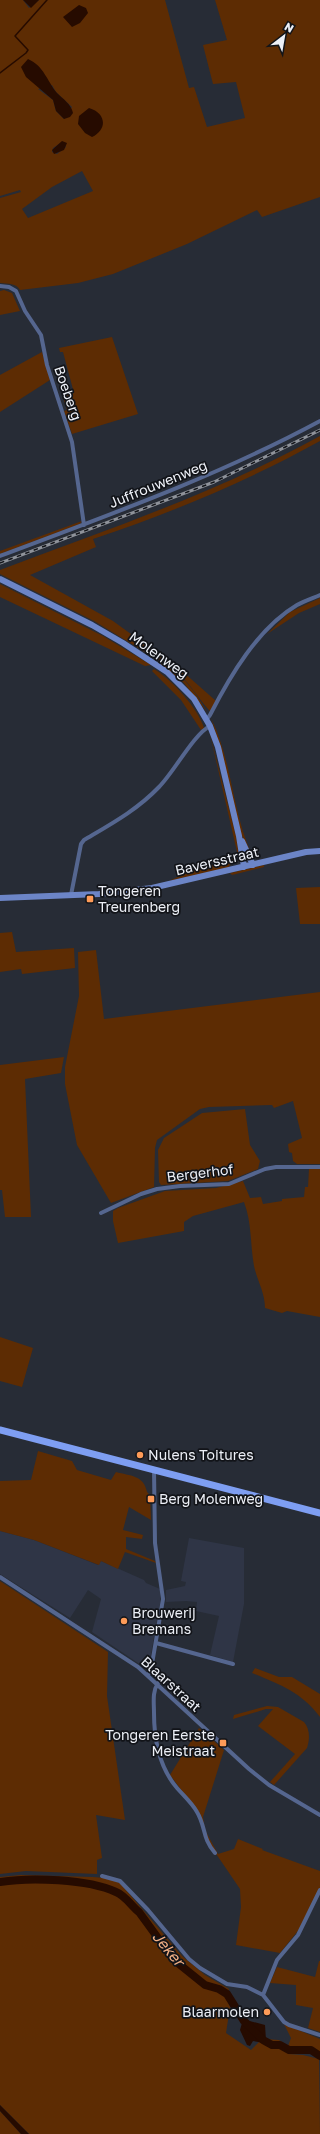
<svg xmlns="http://www.w3.org/2000/svg" width="320" height="2134" viewBox="0 0 320 2134" font-family="'Golos Text',sans-serif">
<rect width="100%" height="100%" fill="#272c36"/>
<!-- built -->
<path fill="#2f3546" d="M0 1531 34 1540 98 1565 101 1561 144 1580 146 1583 160 1589V1604L149 1665 144 1667 92 1632 101 1599 88 1590 70 1618 0 1574Z
M189 1538 244 1548V1604L233 1662 210 1655 219 1616 196 1611 197 1602 186 1601 166 1602V1590L185 1586 186 1582 181 1581Z"/>
<!-- green -->
<path fill="#5d2c03" fill-rule="evenodd" d="M0 0H23L29 8 39 0H165L189 88 194 87 207 127 245 118 236 82 213 84 203 45 227 40 215 0H320V197L262 217 257 210 187 244 113 274 78 283 20 290C16 283 8 284 0 283V198L21 192 20 190 0 196ZM52 85 56 92 72 107 64 119 56 111 53 100 38 89ZM62 142 66 147 57 154 52 152 53 148ZM82 171 93 191 28 218 22 209 52 187Z
M4 290 12 293 20 311 0 315V291Z
M112 337 138 414 72 434 64 411 67 410 63 397 74 393 63 352H60L59 348Z
M42 352 50 380 0 412V375Z
M320 436V441C248 481 171 513 93 539L96 547 30 575 113 621 182 671 216 701 210 711C194 694 182 668 158 660L94 621 0 574V570C109 529 218 492 320 436Z
M82 521 80 524 0 554V551Z
M0 584 103 636 151 665 145 666 0 597Z
M320 598V604L299 613 267 634 290 612Z
M158 662C179 668 197 694 207 712L183 682Z
M154 669C170 678 199 709 204 728L201 730 181 700 152 671Z
M211 718C232 761 232 810 251 853L241 834 220 746Z
M209 730 236 836 239 856H238Z
M235 858 228 868 169 881 191 871Z
M264 865V867L232 875 230 873Z
M320 887V924H300L296 888Z
M12 932 16 952 74 948 75 968 22 974 21 969 0 972V933Z
M96 950 104 1019 320 992V1164H297L293 1161 292 1153 289 1152 288 1144 302 1138 293 1101 274 1108 272 1105 209 1107 200 1109 157 1140 155 1148 154 1187 111 1203 77 1145 65 1084V1067L79 996 78 952Z
M64 1057 61 1073 25 1079 31 1217H5L2 1190H0V1065Z
M245 1109 250 1145 260 1161 258 1169 228 1181 161 1185 159 1182 158 1150 164 1138 202 1113Z
M309 1169H320V1317L287 1311 282 1313 265 1308C265 1293 257 1280 254 1266 250 1244 252 1223 244 1202L193 1216 184 1222V1231L118 1243 113 1221V1211L118 1208 165 1191 216 1188 243 1181 250 1198 261 1197 263 1204 282 1201V1199L304 1197 305 1187H308Z
M0 1337 33 1348 22 1387 0 1381Z
M38 1451 72 1461 77 1470 111 1480 116 1472C130 1476 144 1475 147 1492L150 1495 151 1520 129 1507 123 1530 143 1535 142 1539 126 1537V1549L155 1561 156 1563 125 1552 118 1569 101 1561 99 1565 34 1540 0 1531V1481L31 1480Z
M0 1581 108 1652 107 1696 125 1820 96 1815 102 1858 97 1860V1874L26 1871 0 1874Z
M255 1668 279 1677H292L320 1694V1717C301 1692 281 1685 252 1673Z
M267 1706 278 1707 304 1722C310 1729 310 1739 307 1748L274 1785 270 1782 295 1754 258 1726 273 1709H266L233 1719 234 1715Z
M199 1728 224 1750 203 1817 205 1830 218 1854 234 1849 238 1839 263 1849 262 1850 320 1871V1888L301 1927 280 1953 236 1945 241 1907 240 1889 206 1839 201 1816 170 1775Z
M21 1875 93 1877 105 1878 120 1883 182 1956 205 1975 229 1989 226 1997 230 2007 226 2033 251 2050 259 2042 265 2043V2039L279 2040 288 2046 291 2038 284 2024 320 2039V2055L305 2053 300 2047H289L288 2054 303 2055 319 2059 320 2134H29L0 2105V1877Z
M319 1961H320V2032L308 2028 313 2008 296 2005V1985L270 1983 277 1967 315 1977Z
M0 2111 21 2134H0Z"/>
<!-- water -->
<path fill="#260b00" d="M23 0H39L31 8Z
M79 5 86 8 88 13 80 23 72 27 63 17Z
M28 59C44 66 47 81 57 93 63 99 71 104 73 113L70 117 64 119 56 111 53 100 26 77 21 67Z
M89 108C106 113 108 129 92 137L85 133 78 124 79 116Z
M62 141 67 143 64 150 54 154 52 150Z
M229 1995 246 2018 242 2022 226 1997Z
M246 2020 265 2025 266 2040 264 2043 253 2041 250 2046 247 2045 240 2030 242 2023Z
M0 2105 29 2134H21L0 2111Z"/>
<g fill="none" stroke-linecap="round" stroke-linejoin="round">
<!-- stream -->
<path stroke="#260b00" stroke-width="1.5" d="M0 73 26 53 28 50 15 36 47 0"/>
<!-- river -->
<path stroke="#260b00" stroke-width="8" d="M0 1882C30 1877 88 1879 116 1892 126 1896 131 1906 139 1912L174 1960 205 1985 219 1989 227 1994 244 2021 263 2040 272 2045H280L289 2050H311L320 2056"/>
<!-- street -->
<path stroke="#55668f" stroke-width="4" d="M0 286 9 287 16 291 25 311 41 335 47 365 72 442 84 525
M0 556C109 515 218 476 320 421
M207 719 210 715C230 676 258 628 297 605 304 601 313 598 320 595
M71 895 81 844 84 840C111 824 137 810 159 787 174 772 194 734 210 726
M101 1213 141 1194 157 1189 180 1186 229 1184 265 1169 276 1167H320
M0 1577 138 1667 249 1769 269 1785 320 1815
M156 1643 233 1664
M148 1675 151 1670 163 1599 155 1543 154 1469
M158 1683C152 1692 154 1703 154 1713 154 1741 159 1767 177 1788 184 1796 192 1803 197 1812 206 1827 202 1838 215 1853
M102 1876 120 1881 148 1910 189 1959 200 1968 227 1984 247 1987 263 1995 284 2022 289 2025 320 2035
M263 1995 277 1960 298 1935 320 1890"/>
<!-- secondary -->
<path stroke="#6c85c7" stroke-width="6" d="M0 579 92 625 123 643 167 672 194 699 210 726 218 747 239 836 244 867
M242 841 253 865
M0 898 99 894 152 888 306 852 320 851"/>
<!-- primary -->
<path stroke="#7e9ef2" stroke-width="7" d="M0 1430 320 1513"/>
<defs>
<path id="rail" d="M0 563 214 482 320 430"/>
</defs>
<!-- rail casing -->
<use href="#rail" stroke="#8e929a" stroke-width="3"/>
<!-- rail -->
<use href="#rail" stroke="#121419" stroke-width="1.5" stroke-dasharray="4.5" stroke-linecap="butt"/>
</g>
<!-- markers -->
<g fill="#fe9b58" stroke="#121419" stroke-width="1.5">
<rect x="86" y="895" width="8" height="8" rx="2"/>
<circle cx="140" cy="1455" r="4"/>
<rect x="147" y="1495" width="8" height="8" rx="2"/>
<circle cx="124" cy="1621" r="4"/>
<rect x="219" y="1739" width="8" height="8" rx="2"/>
<circle cx="267" cy="2012" r="4"/>
</g>
<g text-anchor="middle" stroke-width="3.5" stroke-linejoin="round" paint-order="stroke">
<!-- street labels -->
<g font-size="14" fill="#edf0f7" stroke="#121419">
<text transform="translate(68 393) rotate(71)" y="5">Boeberg</text>
<text transform="translate(158 484) rotate(-22)" y="5">Juffrouwenweg</text>
<text transform="translate(159 655) rotate(36)" y="5">Molenweg</text>
<text transform="translate(217 861) rotate(-13)" y="5">Baversstraat</text>
<text transform="translate(200 1173) rotate(-7)" y="5">Bergerhof</text>
<text transform="translate(171 1684) rotate(42)" y="5">Blaarstraat</text>
</g>
<!-- poi labels -->
<g font-size="14" fill="#edf0f7" stroke="#121419" text-anchor="start">
<text x="98" y="896">Tongeren<tspan x="98" dy="16">Treurenberg</tspan></text>
<text x="148" y="1460">Nulens Toitures</text>
<text x="159" y="1504">Berg Molenweg</text>
<text x="132" y="1618">Brouwerij<tspan x="132" dy="16">Bremans</tspan></text>
<text x="215" y="1740" text-anchor="end">Tongeren Eerste<tspan x="215" dy="16">Meistraat</tspan></text>
<text x="259" y="2017" text-anchor="end">Blaarmolen</text>
</g>
<!-- water labels -->
<g font-size="15" font-style="italic" fill="#f4b186" stroke="#121419">
<text transform="translate(168 1949) rotate(50)" y="5">Jeker</text>
</g>
</g>
<!-- north arrow -->
<g transform="translate(284 36) rotate(31)" stroke="#121419" stroke-width="3" paint-order="stroke">
<path d="M0-3L7 15L0 10L-7 15Z" fill="#edf0f7"/>
<text y="-6" font-size="11" font-weight="bold" text-anchor="middle" fill="#edf0f7">N</text>
</g>
</svg>
